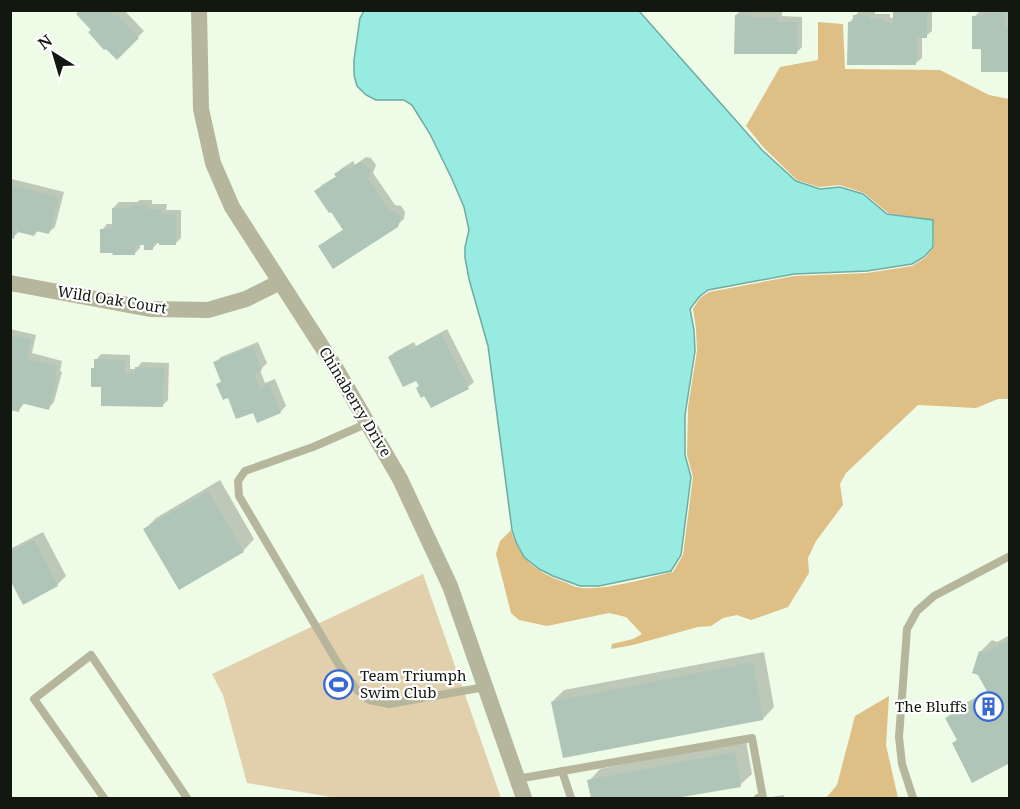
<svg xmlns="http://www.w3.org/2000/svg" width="1020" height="809" font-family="'Noto Serif',serif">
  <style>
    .green { fill: #e2d0ad }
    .forest { fill: #debf86 }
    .water { fill: #97ebe1; stroke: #6faba2; stroke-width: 1.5 }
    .shadow { fill: #0003 }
    .building { fill: #afc5b8 }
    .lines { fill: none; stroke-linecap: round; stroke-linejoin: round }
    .lane { stroke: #b6b69c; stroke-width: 8 }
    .street { stroke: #b6b69c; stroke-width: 16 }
    .labels { text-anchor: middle; stroke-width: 4.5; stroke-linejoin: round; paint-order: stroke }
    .street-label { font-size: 15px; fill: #121710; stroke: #fff }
    .poi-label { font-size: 15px; fill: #121710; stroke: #fff; text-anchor: start }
  </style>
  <rect width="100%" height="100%" fill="#eefbe7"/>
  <path class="green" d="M423,574L501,798H337L247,783L223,695L212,674Z"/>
  <g class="forest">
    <path d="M818,22L843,24L845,69L940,70L989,95L1009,99V399H998L976,408L918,405L846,473L840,484L843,505L816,541L808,558L809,573L788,607L751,620L737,615L723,618L711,626L698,627L633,645L611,649L612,644L633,639L642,634L626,617L609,613L547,626L519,620L511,613L496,554L500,541L511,530C520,560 536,572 564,582C570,584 576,588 582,588C607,590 647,578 673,572L683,555L693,477L687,455L688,407L697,351L696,329L693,309L700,298L709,292L794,276L867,273L912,266L925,258L934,247L933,220L888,213L864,193L840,185L819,187L797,180L764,148L746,126L780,67L818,60Z"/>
    <path d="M889,696L886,745L898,798H826L837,785L855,716Z"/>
  </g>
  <path class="water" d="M635,11H639L762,150L796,181L820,189L840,187L863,194L887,214L933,220V247L924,257L912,264L867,271L794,274L708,290L699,297L690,309L694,330L695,351L685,415V455L691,477L681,555L671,571L599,586H580L553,576L539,569L524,557L516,542L512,530L488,346L469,279L465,258V247L469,230L464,207L452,179L430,134L412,105L404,100H376L366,95L357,86L354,75V60L360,18L364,11Z"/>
  <g class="shadow">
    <path d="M82,10H118L120,12L124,10L144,31L117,58L93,30Z"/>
    <path d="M741,10H754V12H782V16L802,17V47L796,53L736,15Z"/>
    <path d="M860,10H875V14H890V18H894V12L896,10H932V31L926,36H922V58L916,63L849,23Z"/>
    <path d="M1010,10V70L982,47L974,17L980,11Z"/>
    <path d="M366,157L371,158L376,165L373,173L395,205L401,206L405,212L404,219L397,225L320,246L326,241L344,229L316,191L322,185L337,176L336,174L341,169L353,161L355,165Z"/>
    <path d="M12,179L64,192L55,227L49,232L39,230L34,235L20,231L13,237H10V180Z"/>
    <path d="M140,200H152V204H167L166,210H181V238L175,244L161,239L153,248L146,243H140V248L134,254L102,230L107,224H113V208L119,202H137Z"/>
    <path d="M10,329L36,335L32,353L62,361L60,371L62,372L54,402L49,408L25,402L19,410L10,408Z"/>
    <path d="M447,329L474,382L468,387L421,386L417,379L389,357L395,352L414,342L416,346Z"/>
    <path d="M258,342L267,363L260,370L265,383L275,379L286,406L280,412L254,411L229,396L218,385L222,381L215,363L221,357Z"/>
    <path d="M101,354L130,355V369H136L142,362L169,363L168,400L162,406L102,385L93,369L96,366V360Z"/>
    <path d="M220,480L254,539L243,551L145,529L156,518Z"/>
    <path d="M43,532L66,576L57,585L10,577V549Z"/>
    <path d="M1010,635V761L953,743L958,739L947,718L958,707L988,691L980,652L992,640L997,642Z"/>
    <path d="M764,652L774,707L763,719L552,702L564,690Z"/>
    <path d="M746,741L752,774L740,785L668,798H592L589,781L600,769Z"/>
    <path d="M784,795V798H765Z"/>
  </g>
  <g class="building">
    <path d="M81,10H108L114,17L117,14L139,38L117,60L106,49L104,50L88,32L91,30L76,14Z"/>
    <path d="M893,12H927V38H917L916,65H847L848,22H853V15H870V19H885V23H893Z"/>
    <path d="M983,13H1005V28H1010V72H981V49H972V16H983Z"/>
    <path d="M735,15H749V17H777V22H797V54H734Z"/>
    <path d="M359,162L365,164L371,171L368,179L389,211H395L401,218L398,227L333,269L318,246L343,230L331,212L329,213L314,191L336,177L334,174L347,166L349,169Z"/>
    <path d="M10,185L59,198L49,234L36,231L34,236L18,232L19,227L17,226L14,239L10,238Z"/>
    <path d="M133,205H147V209H161V215H176V245H159V243H153V250H144V245H135V255H112L113,253H100V229H112V208H133Z"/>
    <path d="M441,334L469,389L431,408L424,396L421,398L416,388L419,386L416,381L403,387L388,357L408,346L410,350Z"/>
    <path d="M10,335L31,340L27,359L57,366L55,376L57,377L49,410L21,403L19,412L10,410Z"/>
    <path d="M252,347L262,370L254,374L259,388L269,384L281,413L257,423L253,413L236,419L228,398L223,400L216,384L221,382L213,362Z"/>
    <path d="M94,359L125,360V374H135V367L164,368L163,407L101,406V387H91V368H94Z"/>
    <path d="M208,491L244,552L179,590L143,529Z"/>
    <path d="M34,540L58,586L23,605L10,580V552Z"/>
    <path d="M1010,639V763L972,783L952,743L957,740L945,718L989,695L978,675L972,673L979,651L984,653Z"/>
    <path d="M753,662L763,720L563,758L551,702Z"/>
    <path d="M735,752L741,787L676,798H591L587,780Z"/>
  </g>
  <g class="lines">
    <g class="lane">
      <path d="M368,423L313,447L245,471L238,481L239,496L337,662L357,690L369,700L389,704L485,687"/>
      <path d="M562,771L571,798"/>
      <path d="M517,779L752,738L763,798H758"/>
      <path d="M104,798L34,699L91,655L187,798"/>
      <path d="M913,798L902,764L899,737L907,629L917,611L934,596L1010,556"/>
    </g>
    <g class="street">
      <path d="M199,10L201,109L213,163L232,207L335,367L400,479L450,586L524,798"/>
      <path d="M10,283L150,309L208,310L246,299L280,282"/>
    </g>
  </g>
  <defs>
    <symbol id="stadium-ring" viewBox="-11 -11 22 22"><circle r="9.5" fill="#fff" stroke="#3668d7" stroke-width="1.5"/><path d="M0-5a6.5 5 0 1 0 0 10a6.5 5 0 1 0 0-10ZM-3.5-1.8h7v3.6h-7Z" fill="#3668d7"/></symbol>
    <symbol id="building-ring" viewBox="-11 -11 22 22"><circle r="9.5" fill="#fff" stroke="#3668d7" stroke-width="1.5"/><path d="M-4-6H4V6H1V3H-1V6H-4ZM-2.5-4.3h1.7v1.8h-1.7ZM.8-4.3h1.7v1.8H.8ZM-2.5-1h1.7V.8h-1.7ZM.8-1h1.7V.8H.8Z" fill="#3668d7"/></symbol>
  </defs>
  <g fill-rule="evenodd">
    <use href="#stadium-ring" x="322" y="668" width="33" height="33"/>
    <use href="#building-ring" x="972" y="690" width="33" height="33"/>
  </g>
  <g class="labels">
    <g class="street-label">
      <text transform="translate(112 300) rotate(9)" y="5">Wild Oak Court</text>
      <text transform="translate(355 402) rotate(59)" y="5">Chinaberry Drive</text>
    </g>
    <g class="poi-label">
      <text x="360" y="681">Team Triumph<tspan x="360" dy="17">Swim Club</tspan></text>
      <text x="967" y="712" text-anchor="end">The Bluffs</text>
    </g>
  </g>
  <rect width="1020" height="809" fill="none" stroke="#121710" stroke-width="24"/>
  <g transform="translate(54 54) rotate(323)" stroke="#ffffff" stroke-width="4.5" paint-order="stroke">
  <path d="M0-4.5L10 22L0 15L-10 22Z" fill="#121710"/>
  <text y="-9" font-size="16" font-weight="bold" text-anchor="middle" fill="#121710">N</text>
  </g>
</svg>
